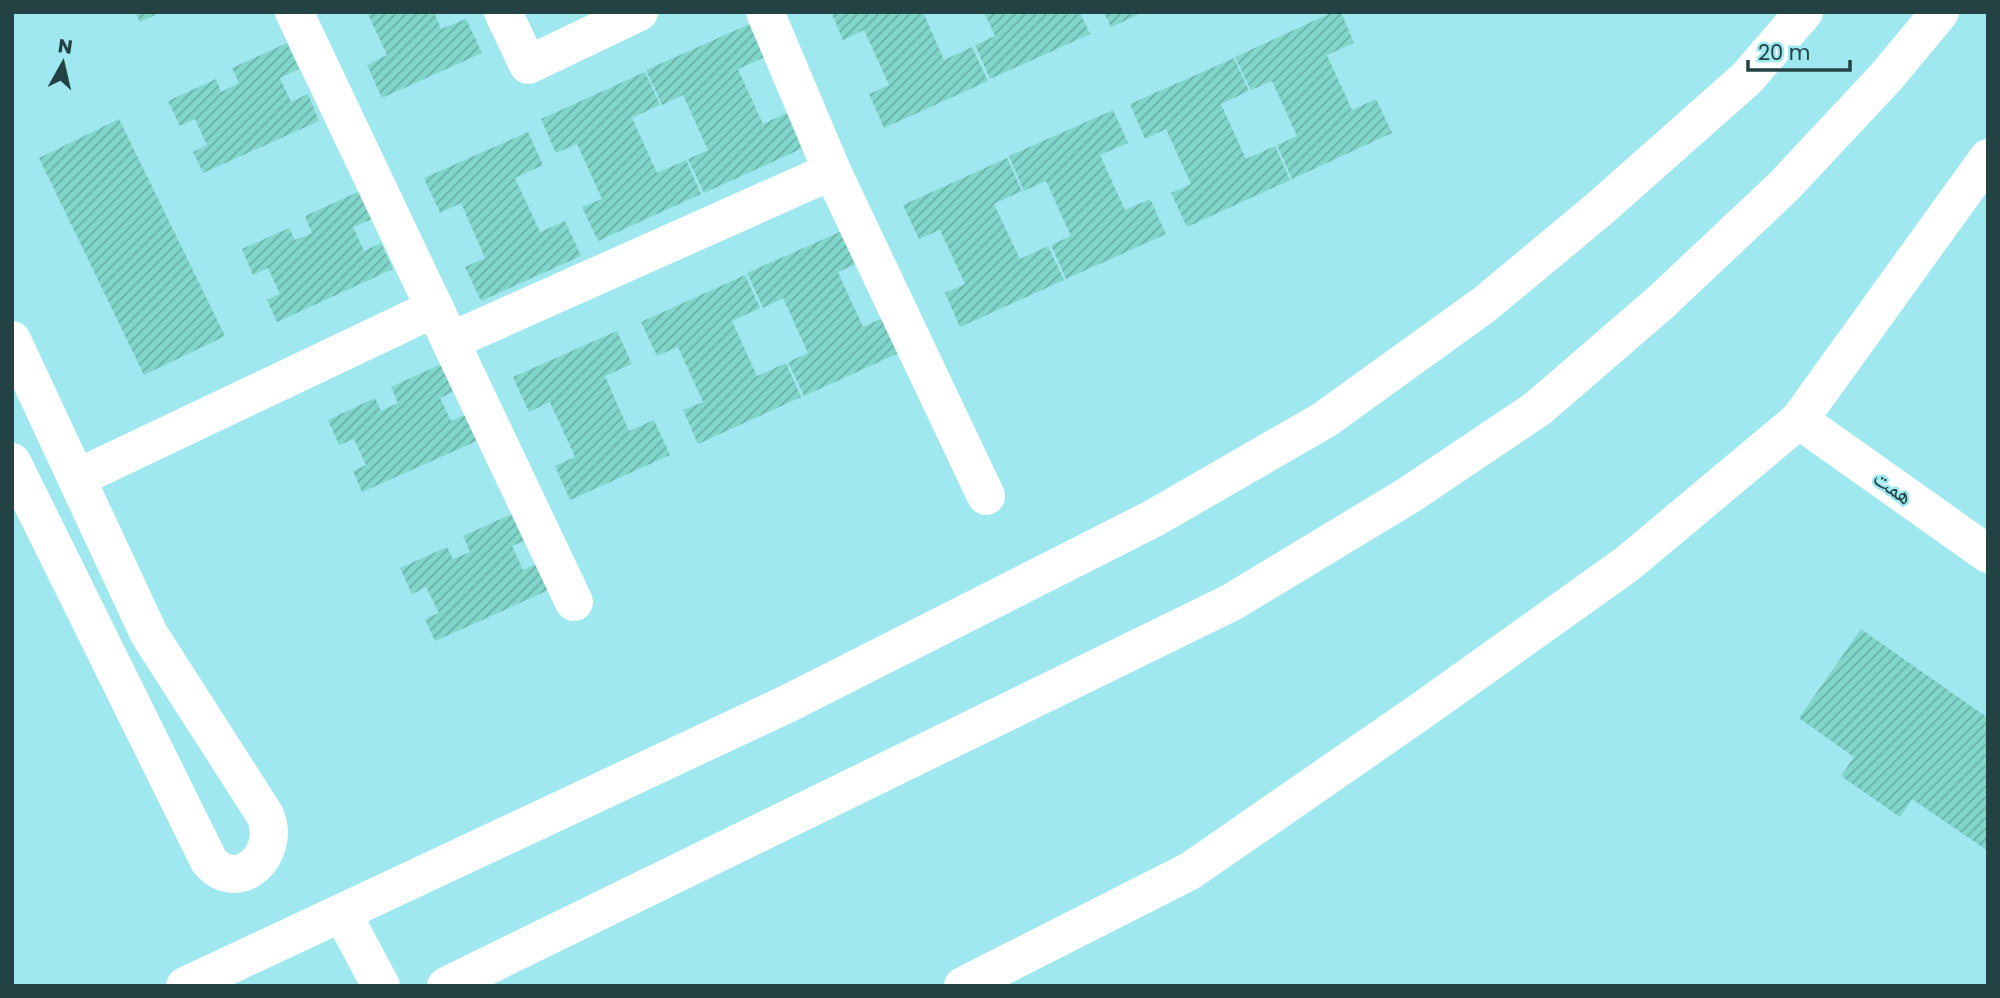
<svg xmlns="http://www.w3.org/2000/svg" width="2000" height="998" font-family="Poppins,'Noto Naskh Arabic',sans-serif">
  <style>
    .building { fill: url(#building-hatch) }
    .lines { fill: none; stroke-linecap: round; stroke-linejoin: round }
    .minor { stroke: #fff; stroke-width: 38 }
    .labels { text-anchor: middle; stroke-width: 5; stroke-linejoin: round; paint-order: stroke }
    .street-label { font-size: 24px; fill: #234244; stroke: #9fe8ef }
  </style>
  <defs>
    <pattern id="building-hatch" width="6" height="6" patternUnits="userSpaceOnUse" patternTransform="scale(1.75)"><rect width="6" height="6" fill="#81d6ca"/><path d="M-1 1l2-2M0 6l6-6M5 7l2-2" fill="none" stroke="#69afa6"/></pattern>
  </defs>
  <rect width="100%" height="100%" fill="#9fe8ef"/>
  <g class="building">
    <path d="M135,12H161L140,22Z"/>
    <path d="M367,12H434L441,29L466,19L482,53L382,98L367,65L387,55Z"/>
    <path d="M831,12H923L944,60L972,47L988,81L884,128L869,94L889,85L864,30L843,40Z"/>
    <path d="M984,12H1080L1090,34L990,79L975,45L995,36Z"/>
    <path d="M1104,12H1144L1111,27Z"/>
    <path d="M1333,12H1341L1354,43L1327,55L1352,110L1376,99L1392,133L1292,179L1277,145L1297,136L1272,81L1251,90L1235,57Z"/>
    <path d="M750,24L765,57L738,69L763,124L787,113L803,148L704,193L688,159L708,150L683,95L662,105L646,70Z"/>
    <path d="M287,43L299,69L280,78L291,102L308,94L319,121L203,173L193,152L207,145L195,119L180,126L168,101L216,79L221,92L239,83L232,68Z"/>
    <path d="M1234,58L1249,91L1221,104L1246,159L1275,146L1290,180L1187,227L1171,193L1191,184L1166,129L1145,139L1130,104Z"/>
    <path d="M645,72L660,105L632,118L657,173L686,160L701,194L598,241L582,207L602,199L577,144L556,153L541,119Z"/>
    <path d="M1113,110L1128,143L1100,155L1125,210L1150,199L1166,234L1066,279L1051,245L1071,236L1046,181L1024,191L1009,156Z"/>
    <path d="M119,119L225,336L144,375L39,158Z"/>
    <path d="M528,132L543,165L515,178L540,232L565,221L581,256L481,301L465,267L485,258L461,203L440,213L424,178Z"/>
    <path d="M1007,158L1022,191L994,204L1020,259L1048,246L1064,280L960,327L945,293L965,284L940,230L919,239L903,205Z"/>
    <path d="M360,191L372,219L353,227L364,251L381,243L393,269L277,322L267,300L280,294L268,268L253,275L242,249L289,228L295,240L312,233L305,216Z"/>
    <path d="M851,227L865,260L838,272L863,327L888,316L903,351L804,396L788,362L808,353L783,298L763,308L747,273Z"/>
    <path d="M745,275L760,308L732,321L757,376L786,363L801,397L698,444L683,410L703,402L678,347L657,356L641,322Z"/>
    <path d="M617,331L632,364L605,376L629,431L654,420L670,455L570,500L555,466L575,457L550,402L529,412L513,377Z"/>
    <path d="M446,362L459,389L440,398L451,421L467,414L479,440L362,492L353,471L366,465L354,439L339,445L328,420L375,398L381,411L398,403L391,387Z"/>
    <path d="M518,511L531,538L512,546L523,570L539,563L551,589L435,641L425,619L439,613L426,587L412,594L400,568L447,547L453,559L470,552L463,536Z"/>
    <path d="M1861,629L1988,718V851L1912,799L1900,817L1841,776L1854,757L1799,718Z"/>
  </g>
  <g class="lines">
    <g class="minor">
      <path d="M294,12L574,602"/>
      <path d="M503,12L528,65L639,12"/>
      <path d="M765,12L832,171L986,496"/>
      <path d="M12,340L149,634L265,815C282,853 239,896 209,861L12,462"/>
      <path d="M451,341L832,171"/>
      <path d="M1799,420L1988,554"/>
      <path d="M77,478L435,308"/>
      <path d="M342,913L381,986"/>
      <path d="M185,986L789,703L1154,518L1324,420L1485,304L1598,210L1747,78L1804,12"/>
      <path d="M446,986L1232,602L1409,495L1537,409L1661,302L1784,186L1886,77L1940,12"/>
      <path d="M963,986L1190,871L1421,711L1627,564L1799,420L1988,158"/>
    </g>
  </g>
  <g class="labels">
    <g class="street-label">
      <text transform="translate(1893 487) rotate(35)" y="8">همت</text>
    </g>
  </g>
  <rect width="2000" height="998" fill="none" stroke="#234244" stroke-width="28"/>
  <g transform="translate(63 63) rotate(8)" stroke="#9fe8ef" stroke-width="5" paint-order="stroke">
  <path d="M0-5L12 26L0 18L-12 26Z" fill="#234244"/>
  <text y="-10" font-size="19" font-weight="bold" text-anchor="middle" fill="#234244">N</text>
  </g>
  <path d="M1748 60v10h102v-10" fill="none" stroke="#234244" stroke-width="3.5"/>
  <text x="1758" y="60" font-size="21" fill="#234244" stroke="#9fe8ef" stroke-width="5" paint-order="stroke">20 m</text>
</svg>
